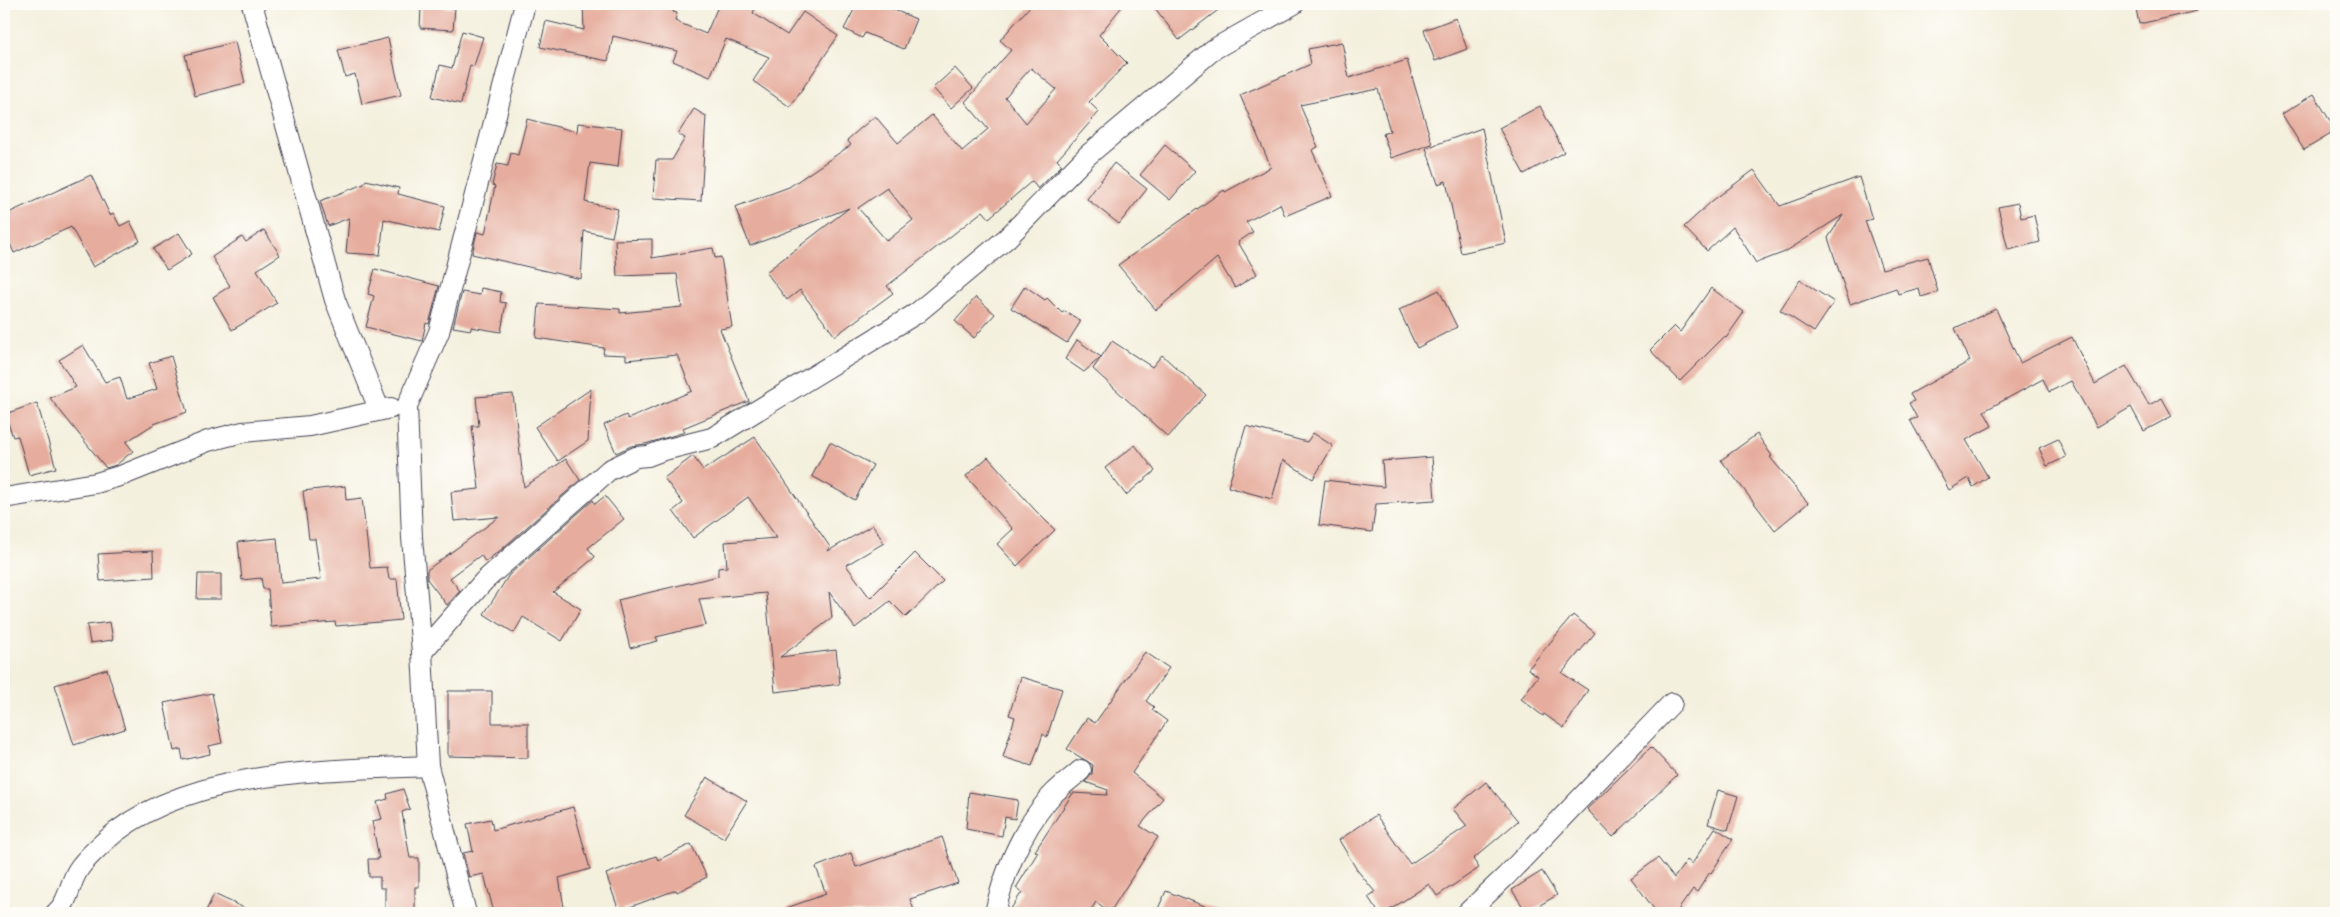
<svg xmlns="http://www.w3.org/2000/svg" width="2340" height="917" font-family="Delius,sans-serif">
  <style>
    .building { fill: #e6ad9e; fill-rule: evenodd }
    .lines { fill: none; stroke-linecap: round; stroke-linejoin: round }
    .minor-casing { stroke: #424153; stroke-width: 22 }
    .minor { stroke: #fff; stroke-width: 20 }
  </style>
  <rect width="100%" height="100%" fill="#fdfcf7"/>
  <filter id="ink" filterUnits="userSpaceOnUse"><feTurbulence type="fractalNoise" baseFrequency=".02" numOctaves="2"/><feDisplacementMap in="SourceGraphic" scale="10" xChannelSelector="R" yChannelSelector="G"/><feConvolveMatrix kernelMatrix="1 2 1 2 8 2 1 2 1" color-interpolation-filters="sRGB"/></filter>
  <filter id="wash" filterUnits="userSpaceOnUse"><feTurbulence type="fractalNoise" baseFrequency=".0096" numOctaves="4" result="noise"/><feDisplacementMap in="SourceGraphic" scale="20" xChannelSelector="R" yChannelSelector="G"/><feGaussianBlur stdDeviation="1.12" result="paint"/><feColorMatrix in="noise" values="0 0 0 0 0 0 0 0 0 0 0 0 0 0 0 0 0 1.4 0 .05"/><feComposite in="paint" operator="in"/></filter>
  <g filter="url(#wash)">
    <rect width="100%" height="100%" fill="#f4f0de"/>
    <g id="blocks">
      <g class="building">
        <path d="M583,4H675L673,12L677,13L675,21L706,34L719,4H744L755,9L753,13L787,35L803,12L838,36L790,107L753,81L769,57L726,39L710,77L673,61L677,51L613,36L608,61L540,47L546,21L584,30Z"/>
        <path d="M857,4H880L916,19L904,49L865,33L862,38L844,29Z"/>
        <path d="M1032,4H1124L1099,35L1127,63L1089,102L1099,112L1057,160L1062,165L1038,189L1032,181L989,218L983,211L887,286L893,293L835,336L800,290L787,300L766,272L849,208L750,246L735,207L789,187L851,145L847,140L875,116L898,143L932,115L962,151L988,129L965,102L1011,50L1000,40ZM1031,68L1056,89L1026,123L1005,97ZM887,188L913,220L887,241L858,208Z"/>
        <path d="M1152,4H1226L1179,40Z"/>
        <path d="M2135,4H2196L2197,11L2139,24Z"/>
        <path d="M421,6L455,8L453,30L420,28Z"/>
        <path d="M1456,18L1467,49L1435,61L1424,30Z"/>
        <path d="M462,31L483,37L474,66L470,65L461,104L432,97L440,65L452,68Z"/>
        <path d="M388,38L401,95L362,104L355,74L345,77L338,50Z"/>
        <path d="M235,42L245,83L195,96L185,55Z"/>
        <path d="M1342,42L1349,78L1407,60L1432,144L1391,158L1383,134L1390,131L1378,89L1300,105L1318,147L1312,150L1332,196L1285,216L1280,204L1246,222L1253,232L1238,242L1257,274L1235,288L1217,258L1156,310L1118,265L1224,190L1225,192L1271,167L1240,95L1311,64L1308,49Z"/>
        <path d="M955,68L973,88L951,108L933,88Z"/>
        <path d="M2314,94L2336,131L2304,150L2282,114Z"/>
        <path d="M1540,106L1564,152L1524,174L1499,128Z"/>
        <path d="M694,109L706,116L701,201L653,198L656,160H672L685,138L678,134Z"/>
        <path d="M527,119L577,132L578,123L622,128L618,167L590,163L585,202L618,209L612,237L584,231L581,279L472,254L477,232L485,234L495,186L492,185L497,164L508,166L511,153L518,155Z"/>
        <path d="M1482,128L1506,243L1461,253L1446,181L1438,184L1426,148Z"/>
        <path d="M1165,145L1195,171L1170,200L1140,175Z"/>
        <path d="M1114,163L1147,189L1119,224L1087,199Z"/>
        <path d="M1754,170L1780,206L1859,177L1872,219L1865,221L1882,269L1928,257L1938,292L1921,297L1919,288L1898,294L1896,288L1850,304L1828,238L1843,215L1785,252L1756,263L1733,227L1707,251L1684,227L1712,201Z"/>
        <path d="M91,175L110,215L113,213L120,226L130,221L140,241L93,267L71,227L14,253L4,230V215Z"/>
        <path d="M366,180L399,188L398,194L445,206L439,232L384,219L380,255L346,253L349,218L328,226L320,201L364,184Z"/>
        <path d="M2018,203L2021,218L2034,215L2040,242L2008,250L1998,207Z"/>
        <path d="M264,230L280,255L257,270L277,303L232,330L213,297L230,286L212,257L242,237L246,242Z"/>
        <path d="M179,233L192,254L167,270L153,249Z"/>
        <path d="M652,239V258L713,248L715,258L721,257L732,327L720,329L749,401L683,428L685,432L645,444L631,446L616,453L604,425L626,415L628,419L692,391L677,355L626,360V355L603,354L604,348L536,338L539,304L620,309V313L682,307L677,274L617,276L615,240Z"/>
        <path d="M375,269L439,286L429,324L426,323L422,341L366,327L374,296L368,294Z"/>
        <path d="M1800,280L1834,302L1814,332L1780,310Z"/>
        <path d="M1025,286L1045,300L1047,298L1062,313L1065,311L1081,321L1067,343L1011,308Z"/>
        <path d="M481,288L501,292L500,302L506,303L501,332L471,327V330L453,327L462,292L480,295Z"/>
        <path d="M1711,288L1744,312L1726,338L1724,337L1680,381L1650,350L1674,326L1680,332Z"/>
        <path d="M1439,290L1457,327L1417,348L1399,310Z"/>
        <path d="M976,297L995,314L974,338L955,321Z"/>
        <path d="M1996,309L2020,363L2072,337L2095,384L2126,366L2149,405L2162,398L2172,416L2144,431L2131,407L2097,427L2071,381L2049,392L2043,379L1984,411L1992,426L1966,440L1988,477L1973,487L1969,478L1949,490L1910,420L1917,418L1909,403L1914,401L1910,394L1970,361L1955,328Z"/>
        <path d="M1077,340L1101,357L1084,372L1065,359Z"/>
        <path d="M1112,341L1152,367L1162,355L1206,395L1168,437L1093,369Z"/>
        <path d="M83,345L105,382L120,377L127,399L157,389L149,363L171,356L187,412L154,424L126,442L133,451L116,465L106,468L50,398L76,387L59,360Z"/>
        <path d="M591,389L588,441L558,461L535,427Z"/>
        <path d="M513,394L524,487L566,459L580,480L502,549L485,562L481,555L450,578L460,591L447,605L427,579V570L499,517L454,521L451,492L479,489L472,426H479L476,397Z"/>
        <path d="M37,403L56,468L29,475L18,436L13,437L5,414Z"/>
        <path d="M1246,426L1307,442L1313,433L1333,446L1313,479L1283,460L1272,499L1228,487Z"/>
        <path d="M1757,434L1772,456L1770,457L1808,503L1775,530L1721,460Z"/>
        <path d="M755,437L830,547L828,551L873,525L884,543L846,565L870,598L915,553L943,581L906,617L890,601L855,628L829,592L832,618L780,657L836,650L840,684L775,692L766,593L699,599L706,625L656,637L658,641L630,648L618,600L718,576V568L727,567L725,542L777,538L748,497L693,538L673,511L683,503L664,478L693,456L703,470Z"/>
        <path d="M2058,439L2066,457L2047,466L2039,448Z"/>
        <path d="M830,442L873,465L855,500L812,476Z"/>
        <path d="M1135,445L1155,471L1126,495L1105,468Z"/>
        <path d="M988,457L1034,509L1055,530L1017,566L997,544L1013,529L966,476Z"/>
        <path d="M1432,457L1435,500L1376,504L1372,532L1319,525L1325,480L1384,487L1382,461Z"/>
        <path d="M345,486L346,500L362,498L370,568L387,567L389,579H397L401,620L336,626L335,622L271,627L268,589H263L261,578L242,580L238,542L277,538L281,583L321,579L315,539H309L303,491Z"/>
        <path d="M605,496L624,519L588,548L595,557L553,592L581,609L562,641L523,617L514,633L484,614L509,575L593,500L595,504Z"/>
        <path d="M153,551L154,577L100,581L98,554Z"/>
        <path d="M198,574H221V599H197Z"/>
        <path d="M1573,615L1595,633L1562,673L1588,690L1564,728L1544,714L1543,716L1521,699L1538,676L1528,669Z"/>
        <path d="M110,622L113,640L90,643L87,625Z"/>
        <path d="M1145,652L1169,668L1146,701L1154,707L1152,710L1167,721L1132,773L1163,798L1140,826L1158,837L1110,912L1096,902L1089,913H1008L1022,892L1016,888L1038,852L1035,851L1073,793L1107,795L1108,790L1085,782L1092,774L1093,765L1067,749L1087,718L1095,723Z"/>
        <path d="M107,669L125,729L74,745L55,685Z"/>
        <path d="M1021,677L1062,689L1047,737L1043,734L1032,766L1003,757L1015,717L1009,715Z"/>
        <path d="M448,691H492V723H528V758L448,756Z"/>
        <path d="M212,693L222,743L209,746L210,754L183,760L181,749L174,751L164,703Z"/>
        <path d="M1651,747L1677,775L1613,837L1587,809Z"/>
        <path d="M707,777L747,801L724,838L684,815Z"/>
        <path d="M1486,782L1518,821L1473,859L1479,868L1437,896L1429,884L1385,913H1379L1368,897L1375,892L1357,870L1339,840L1376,815L1410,864L1467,826L1453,809Z"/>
        <path d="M403,789L410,809L402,812L410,858H419V887H415V913H385V888H380V877H369L368,859H379L372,821L382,819L377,802L388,799L387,794Z"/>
        <path d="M1718,790L1738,796L1728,830L1708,824Z"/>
        <path d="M969,792L1018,800L1015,819L1005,817L1002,836L966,829Z"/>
        <path d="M573,807L590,869L559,878L565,913H494L484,874L469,877L463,853L473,851L467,824L491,819L493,830Z"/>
        <path d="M1715,828L1733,839L1711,873L1710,872L1697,892L1693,889L1676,913H1657L1631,878L1658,858L1674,878L1687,860L1692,864Z"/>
        <path d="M942,837L958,883L910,899L915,913H778V911L826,894L816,867L851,853L856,867Z"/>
        <path d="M691,844L707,877L677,892L676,890L619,911L606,874L656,856L658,860Z"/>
        <path d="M1542,871L1557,895L1527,913L1512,890Z"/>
        <path d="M1166,891L1220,912V913H1156Z"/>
        <path d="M214,894L255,913H205Z"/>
      </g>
    </g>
  </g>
  <g filter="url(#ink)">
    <use href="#blocks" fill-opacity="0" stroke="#424153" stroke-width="1"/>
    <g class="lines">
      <defs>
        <g id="minor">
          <path d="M252,4L335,300L379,409"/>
          <path d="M4,498L96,483L123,475L208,441L243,432L310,426L391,408"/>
          <path d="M422,652L484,581L609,470L636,457L648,456L664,450L712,438L917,313L1007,238L1088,155L1214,49L1294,4"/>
          <path d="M56,913C69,902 69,884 78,870C84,860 96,850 104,842C183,769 328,770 428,766"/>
          <path d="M466,913L428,766L422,652L412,538L407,406L439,332L525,4"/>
          <path d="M995,913C1003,875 1021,832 1047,801C1056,789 1070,780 1081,770"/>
          <path d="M1467,913L1506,876L1672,703"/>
        </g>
      </defs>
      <use href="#minor" class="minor-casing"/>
      <use href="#minor" class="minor"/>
    </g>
  </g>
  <rect width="2340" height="917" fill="none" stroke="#fdfcf7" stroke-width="20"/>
</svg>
